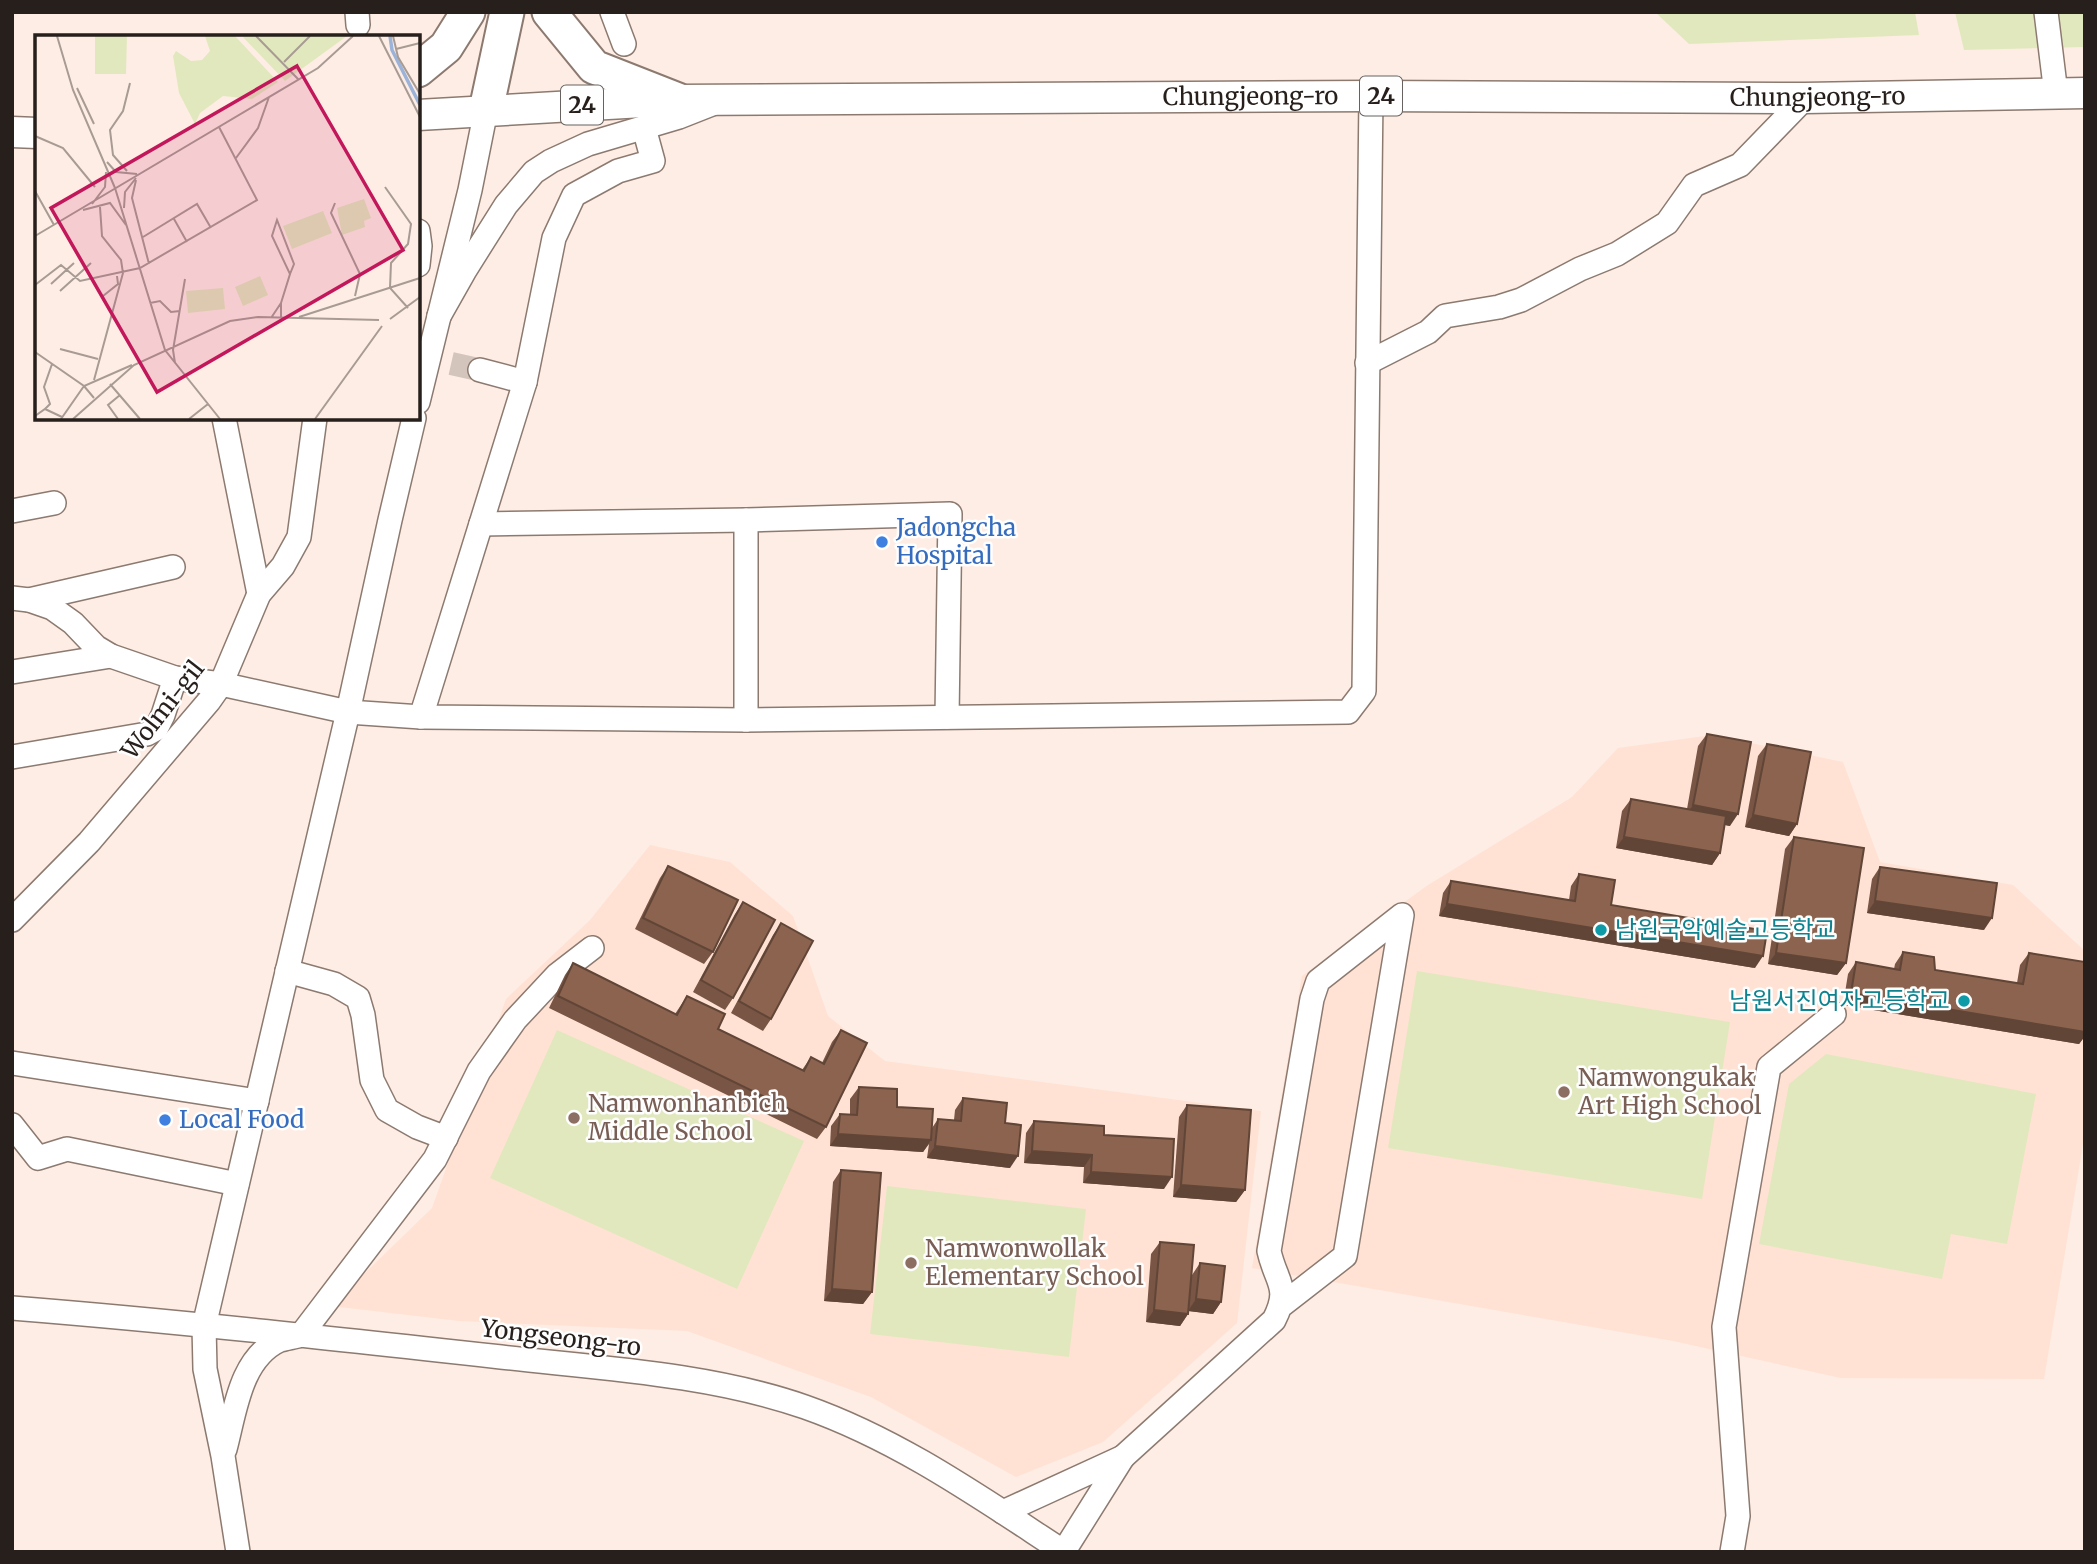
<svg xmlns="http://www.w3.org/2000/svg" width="2097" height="1564" font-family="Merriweather,'Noto Sans KR',serif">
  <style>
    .built { fill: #ffe2d4 }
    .green { fill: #e2e8be }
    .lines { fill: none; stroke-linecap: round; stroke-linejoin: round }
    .minor-tunnel { stroke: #d3c4bc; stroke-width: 23; stroke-dasharray: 23 11; stroke-linecap: butt }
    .minor-casing { stroke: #8c7a70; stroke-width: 26 }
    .major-casing { stroke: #8c7a70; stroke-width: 33 }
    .highway-casing { stroke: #8c7a70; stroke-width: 37 }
    .minor { stroke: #fff; stroke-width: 23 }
    .major { stroke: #fff; stroke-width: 30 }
    .highway { stroke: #fff; stroke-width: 33 }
    .wall { fill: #785544 }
    .shaded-wall { fill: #614537 }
    .building { fill: #8b634f; stroke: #614537; stroke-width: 2 }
    .shop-dot { fill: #3f7fe0; stroke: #fefefe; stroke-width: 2.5 }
    .culture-dot { fill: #0f9aa8; stroke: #fefefe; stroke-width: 2.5 }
    .education-dot { fill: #8d6e63; stroke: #fefefe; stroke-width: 2.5 }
    .labels { text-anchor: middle; stroke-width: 5; stroke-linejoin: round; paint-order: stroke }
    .shield { fill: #fefefe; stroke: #67625f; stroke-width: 2 }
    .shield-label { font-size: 23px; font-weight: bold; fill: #261f1b }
    .street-label { font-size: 24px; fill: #261f1b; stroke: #fefefe }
    .shop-label { font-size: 24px; fill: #366cbe; stroke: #fefefe; text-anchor: start }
    .culture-label { font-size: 24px; fill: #0d838f; stroke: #fefefe; text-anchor: start }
    .education-label { font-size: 24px; fill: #785e54; stroke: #fefefe; text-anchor: start }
    .inset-river { fill: none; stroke: #9cb3d9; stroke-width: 3.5 }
    .inset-road { fill: none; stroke: #a89b94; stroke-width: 2 }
    .view { fill: #c2185b; fill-opacity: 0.15; stroke: #c2185b; stroke-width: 3.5 }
    .inset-edge { fill: none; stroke: #261f1b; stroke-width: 3.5 }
  </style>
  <rect width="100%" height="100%" fill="#feede4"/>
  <g class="built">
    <path d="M1712,735L1843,762L1880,862L2013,885L2085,951V1132L2044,1379L1841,1378L1673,1341L1252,1268L1302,976L1428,885L1572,797L1618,748Z"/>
    <path d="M650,845L730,862L793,916L828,1016L885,1061L1261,1111L1237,1323L1103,1442L1016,1477L871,1397L687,1331L459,1321L331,1306L432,1208L506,999L590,920Z"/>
  </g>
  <g class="green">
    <path d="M1655,12H1915L1919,35L1689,44Z"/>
    <path d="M1955,12H2085V47L1964,50Z"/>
    <path d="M1417,971L1730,1022L1702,1199L1388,1148Z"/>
    <path d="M557,1030L804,1141L737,1289L490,1178Z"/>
    <path d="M1826,1054L2036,1094L2007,1244L1951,1234L1942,1279L1759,1244L1789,1084Z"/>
    <path d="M887,1186L1086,1209L1069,1357L870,1334Z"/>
  </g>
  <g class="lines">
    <path class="minor-tunnel" d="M418,356L480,370"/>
    <defs>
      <g id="minor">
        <path d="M357,12L358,25"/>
        <path d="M612,12L624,44"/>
        <path d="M2046,12L2056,94"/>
        <path d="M418,231L420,246L418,265"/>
        <path d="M439,316L465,270L506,205L534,172L551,161L588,144L679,117L712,104"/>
        <path d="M1367,363L1428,332L1445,316L1499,307L1521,300L1580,269L1617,254L1667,223L1694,185L1740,165L1805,98"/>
        <path d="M480,370L525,382"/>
        <path d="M418,402L470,190L486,110"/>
        <path d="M224,418L259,594"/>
        <path d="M12,511L54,503"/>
        <path d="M481,524L746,520L950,514L947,717"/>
        <path d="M12,598L29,600L52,608L73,623L96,647L111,656L175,678L221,684L348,712L421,717L746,720L1348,712L1364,691L1371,96"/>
        <path d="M29,600L173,567"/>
        <path d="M12,672L111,656"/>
        <path d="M421,717L525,382L554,238L574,195L618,171L653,161L647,139"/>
        <path d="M746,720V520"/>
        <path d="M12,757L147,734L156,729L163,715L175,678"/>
        <path d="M12,920L89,842L209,701L221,684L259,594L283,566L299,537L315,418"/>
        <path d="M287,971L334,984L358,998L363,1015L372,1080L387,1110L417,1127L446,1138"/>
        <path d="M12,1063L257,1101"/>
        <path d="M12,1125L38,1158L67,1149L237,1184"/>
        <path d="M12,1308C175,1321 338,1339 501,1357C599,1368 711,1374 805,1407C899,1440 981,1498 1064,1552"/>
        <path d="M225,1449C235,1412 240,1358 280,1340C287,1338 295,1337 301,1335L435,1159L479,1071L515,1020L557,975L592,948"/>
        <path d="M1123,1457L1274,1320C1291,1287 1276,1283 1269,1251L1312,999L1318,981L1402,915L1345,1256L1282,1305"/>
        <path d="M1003,1512L1123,1457L1064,1551"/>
        <path d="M238,1552L223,1456L205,1369L204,1326L348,712L390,520L414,418"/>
        <path d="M1732,1552L1738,1516L1724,1327L1769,1067L1834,1014"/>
      </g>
      <g id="major">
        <path id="s1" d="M418,115L678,100L1371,96L1805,98L2085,93"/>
        <path d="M12,132L37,133"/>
      </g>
      <g id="highway">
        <path d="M549,12L594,67L678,100"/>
        <path d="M418,70L446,47L468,12"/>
        <path d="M486,110L507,12"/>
      </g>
    </defs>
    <use href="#minor" class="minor-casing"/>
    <use href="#major" class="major-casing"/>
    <use href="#highway" class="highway-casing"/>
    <use href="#minor" class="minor"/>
    <use href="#major" class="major"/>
    <use href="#highway" class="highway"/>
  </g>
  <g class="wall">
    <path d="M1707,734L1730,826L1725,825L1720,853L1712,865L1616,848L1622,811L1631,799L1687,809L1698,746Z"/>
    <path d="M1767,744L1797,824L1789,836L1745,827L1758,756Z"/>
    <path d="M1794,837L1846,963L1837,975L1768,964L1785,849Z"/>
    <path d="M668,866L713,952L704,964L635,929L660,878Z"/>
    <path d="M1880,867L1984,930L1867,913L1872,879Z"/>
    <path d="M1579,874L1611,905L1755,968L1439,916L1443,893L1451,881L1569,900L1571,886Z"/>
    <path d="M743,902L733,998L725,1010L693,992L735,914Z"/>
    <path d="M781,923L771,1019L763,1031L731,1013L773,935Z"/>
    <path d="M1903,952L1935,970L2017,983L2020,965L2029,953L2085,962V1036L2079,1044L1843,1005L1848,974L1856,962L1894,969L1895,964Z"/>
    <path d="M573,963L675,1014L687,996L718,1029L802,1070L811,1057L822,1063L832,1042L841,1030L826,1127L817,1139L549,1008L565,975Z"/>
    <path d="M859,1087L897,1107L932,1128L938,1119L954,1120L955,1110L963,1098L1005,1123L1010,1168L927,1158L929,1144L923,1152L830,1146L831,1126L840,1114L850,1115V1099Z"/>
    <path d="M1187,1105L1245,1190L1236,1202L1173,1197L1179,1117Z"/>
    <path d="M1034,1121L1104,1135L1164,1189L1083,1183L1084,1167L1024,1163L1026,1133Z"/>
    <path d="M841,1170L872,1292L863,1304L824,1301L833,1182Z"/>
    <path d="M1160,1242L1192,1275L1200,1263L1221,1302L1213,1314L1189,1311L1188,1314L1180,1326L1146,1322L1151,1254Z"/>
  </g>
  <g class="shaded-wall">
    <path d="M1693,805L1738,814L1730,826L1685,817Z"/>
    <path d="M1753,815L1797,824L1789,836L1745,827Z"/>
    <path d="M1624,837L1720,853L1712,865L1616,848Z"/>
    <path d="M1875,901L1992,918L1984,930L1867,913Z"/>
    <path d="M1447,904L1763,956L1755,968L1439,916Z"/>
    <path d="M1776,953L1846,963L1837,975L1768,964Z"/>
    <path d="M1851,993L2085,1032V1036L2079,1044L1843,1005Z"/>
    <path d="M838,1134L931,1140L923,1152L830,1146Z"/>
    <path d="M935,1146L1018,1156L1010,1168L927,1158Z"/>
    <path d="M1032,1151L1092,1155L1084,1167L1024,1163Z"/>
    <path d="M1091,1172L1172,1177L1164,1189L1083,1183Z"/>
    <path d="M1181,1185L1245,1190L1236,1202L1173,1197Z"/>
    <path d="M832,1289L872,1292L863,1304L824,1301Z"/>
    <path d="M1196,1299L1221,1302L1213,1314L1188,1311Z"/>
    <path d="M1154,1310L1188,1314L1180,1326L1146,1322Z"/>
  </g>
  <g class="building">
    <path d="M1707,734L1751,742L1738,814L1693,805Z"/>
    <path d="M1767,744L1811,752L1797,824L1753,815Z"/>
    <path d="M1631,799L1726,816L1720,853L1624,837Z"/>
    <path d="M1794,837L1864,848L1846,963L1776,953Z"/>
    <path d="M668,866L738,900L713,952L643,918Z"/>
    <path d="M1880,867L1997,883L1992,918L1875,901Z"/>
    <path d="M1579,874L1615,880L1611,905L1767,931L1763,956L1447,904L1451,881L1575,901Z"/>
    <path d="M743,902L775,920L733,998L701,980Z"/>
    <path d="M781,923L813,941L771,1019L739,1001Z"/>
    <path d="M1903,952L1934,957L1935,970L2023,984L2029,953L2085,962V1032L1851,993L1856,962L1900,970Z"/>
    <path d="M573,963L677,1015L687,996L725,1014L718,1029L804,1071L811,1057L824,1064L841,1030L867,1043L826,1127L558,996Z"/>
    <path d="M859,1087L897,1089V1107L933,1109L931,1140L838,1134L840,1114L857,1115Z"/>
    <path d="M963,1098L1007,1103L1005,1123L1021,1125L1018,1156L935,1146L938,1119L961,1121Z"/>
    <path d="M1187,1105L1251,1110L1245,1190L1181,1185Z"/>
    <path d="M1034,1121L1104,1126V1135L1174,1139L1172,1177L1091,1172L1092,1155L1032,1151Z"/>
    <path d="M841,1170L881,1173L872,1292L832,1289Z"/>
    <path d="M1160,1242L1194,1245L1188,1314L1154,1310Z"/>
    <path d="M1200,1263L1225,1266L1221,1302L1196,1299Z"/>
  </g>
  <g class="shop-dot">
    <circle cx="882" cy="542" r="7"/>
    <circle cx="165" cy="1120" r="7"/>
  </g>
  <g class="culture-dot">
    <circle cx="1601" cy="930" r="7"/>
    <circle cx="1964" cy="1001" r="7"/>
  </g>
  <g class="education-dot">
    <circle cx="1564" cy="1092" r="7"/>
    <circle cx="574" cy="1118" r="7"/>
    <circle cx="911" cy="1263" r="7"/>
  </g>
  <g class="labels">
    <g class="shield">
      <rect x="1360" y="76.5" width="42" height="39" rx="5"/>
      <rect x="561" y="85.5" width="42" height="39" rx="5"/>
    </g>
    <g class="shield-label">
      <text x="1381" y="104">24</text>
      <text x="582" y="113">24</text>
    </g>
    <g class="street-label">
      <text dy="8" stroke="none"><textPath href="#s1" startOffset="1400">Chungjeong-ro</textPath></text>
      <text dy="8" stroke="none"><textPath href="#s1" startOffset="833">Chungjeong-ro</textPath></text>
      <text transform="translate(163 710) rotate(-52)" y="8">Wolmi-gil</text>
      <text transform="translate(561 1338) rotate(7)" y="8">Yongseong-ro</text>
    </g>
    <g class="shop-label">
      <text x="896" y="536">Jadongcha<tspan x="896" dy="28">Hospital</tspan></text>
      <text x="179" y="1128">Local Food</text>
    </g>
    <g class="culture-label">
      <text x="1615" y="938">남원국악예술고등학교</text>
      <text x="1950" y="1009" text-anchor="end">남원서진여자고등학교</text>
    </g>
    <g class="education-label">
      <text x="1578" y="1086">Namwongukak<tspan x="1578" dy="28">Art High School</tspan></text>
      <text x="588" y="1112">Namwonhanbich<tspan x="588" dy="28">Middle School</tspan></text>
      <text x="925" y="1257">Namwonwollak<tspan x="925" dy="28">Elementary School</tspan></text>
    </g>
  </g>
  <g transform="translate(35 35)">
    <rect width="385" height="385" fill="#feede4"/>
    <path d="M60,1H92L91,39H60ZM170,1H200L243,47L217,64L188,61L165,78L160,89L144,58L138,21L141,16L156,26L167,25L175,16ZM207,1H312L250,46ZM329,164L336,183L329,186L330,192L307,200L302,173ZM288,176L297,198L257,214L248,191ZM225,241L233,260L208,271L200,252ZM188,253L190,274L153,278L151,256Z" fill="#e2e8be"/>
    <path class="inset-river" d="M355,1L357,15L385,70"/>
    <path class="inset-road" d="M22,1L38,55L80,153M221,1L264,45M344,1L385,82M358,1L363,22L385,59M361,14L385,8M249,27L275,1M42,53L59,89M0,101L28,113L60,152M201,123L223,93L234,62M72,127L81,137L102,139M92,136L78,120L75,95L88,76L95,48M101,145L97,163L114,229M350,152L376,189L373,209L356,228L355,253L373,273M80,153L130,315L185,384M0,156L19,190M300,168L296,178L325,239L320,261M57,169L70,152L71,137M89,173L90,157L101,143M48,175L75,168L91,190M139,184L152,207M0,201L283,33L318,1M108,202L162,169L176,193M16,249L39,228M0,250L26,230L45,246L105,233L222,165L184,92M25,256L56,228M68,261L83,249L82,241M115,268L125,266L136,277L145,276M246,268L255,239L237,201L242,185L259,229L255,239M264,282L385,243M236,283L246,268V283M355,284L385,262M25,314L63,324M0,317L49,351L59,363M140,328L138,315L150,244M59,345L88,238L86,225L67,201L65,172M75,349L105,384M10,374L15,369L9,352L17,329M0,381L10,374L27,382M26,384L49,351L97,330M38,384L99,330L195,286L223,282L344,285M83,384L73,370L85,360M154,384L173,369M280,384L347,291"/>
    <path class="view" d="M262,31L368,215L122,357L16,173Z"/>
    <rect width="385" height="385" class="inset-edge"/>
  </g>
  <rect width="2097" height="1564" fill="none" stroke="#261f1b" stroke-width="28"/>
</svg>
